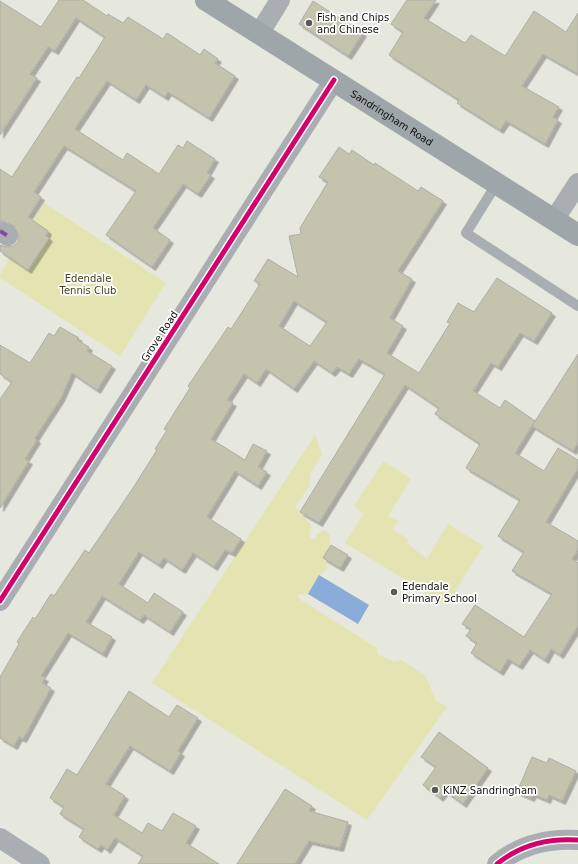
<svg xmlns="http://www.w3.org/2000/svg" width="578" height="864" font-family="'DejaVu Sans',sans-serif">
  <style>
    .green { fill: #e3e4b2 }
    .water { fill: #8aacd8 }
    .building { fill: #c4c4ae; stroke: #adaea6; fill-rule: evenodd; filter: url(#shadow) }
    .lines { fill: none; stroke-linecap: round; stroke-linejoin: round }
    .service { stroke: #a9aeb3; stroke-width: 10 }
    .minor { stroke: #a9aeb3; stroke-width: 20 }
    .primary { stroke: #9fa6aa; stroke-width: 22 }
    .quiet { stroke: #8e44ad; stroke-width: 4; stroke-dasharray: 8 4; stroke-linecap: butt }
    .cycleway-casing { stroke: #fff; stroke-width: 8 }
    .cycleway { stroke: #d6006c; stroke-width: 5 }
    .poi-dot { fill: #5b5b54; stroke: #fff; stroke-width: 1.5 }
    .labels { text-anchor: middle; stroke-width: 3.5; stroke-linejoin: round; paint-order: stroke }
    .poi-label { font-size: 10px; fill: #10100a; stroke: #fff; text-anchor: start }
    .street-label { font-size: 10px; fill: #10100a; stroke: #fff }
    .park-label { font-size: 10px; fill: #44441d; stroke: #fff }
  </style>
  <defs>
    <filter id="shadow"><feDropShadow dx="3.5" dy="3.5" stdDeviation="0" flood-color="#0004"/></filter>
  </defs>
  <rect width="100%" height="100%" fill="#e6e7dd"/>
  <g class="green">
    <path d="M44,203L166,283L120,356L0,278V274Z"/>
    <path d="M315,435L322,454L310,474L309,486L295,507L302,513L312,527L309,530L310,539H315L317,534L324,530L330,535C331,548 325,556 327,569L319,575L308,594L297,595L301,600L377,648V654L394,662L401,660L425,675L436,701L447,707L367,820L152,683Z"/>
    <path d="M384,461L411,479L388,516L398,521L392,529L408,539L407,543L427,559L448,524L483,546L447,605L345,543L363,514L354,506Z"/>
  </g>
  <path class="water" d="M319,575L369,605L358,624L308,594Z"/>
  <g class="building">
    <path d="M59,0H83L107,16L108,14L123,23L128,17L163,39L167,33L200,55L204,49L218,59L215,63L235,76L209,118L168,92L165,97L146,85L136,100L107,81L75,129L123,160L127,153L159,174L178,145L183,148L187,141L215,159L207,173L211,175L198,194L183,184L153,228L170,240L152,267L106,235L136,191L64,146L34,192L41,197L28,217L48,231L46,236L49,238L28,270L0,251V245L7,247L13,246L18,242L19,236L14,226L0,220V169L12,177L77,77L79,78L105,37L76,18L55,51L48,47L30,74L37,78L0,135V1L41,27Z"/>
    <path d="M407,0H436L424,18L465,43L471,35L505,56L534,11L566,32L578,13V74L543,54L522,86L559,107L553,117L558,120L545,144L506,121L500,130L457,103L459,100L389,55L403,32L391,24Z"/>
    <path d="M313,1L363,33L348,56L299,24Z"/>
    <path d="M339,147L349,154L352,150L374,165L375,163L418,191L421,187L443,201L398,271L412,279L390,318L403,326L387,353L419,373L450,323L447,322L458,303L474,312L497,278L552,313L534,341L520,333L498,367L491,363L473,391L500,408L505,400L535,421L515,453L544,471L558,448L578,460V468L546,522L578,541V549L572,559L578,563V626L560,655L551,649L545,660L530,650L519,666L508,659L500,672L471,653L477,643L466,636L471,629L462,624L475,605L524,637L552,594L512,571L524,552L498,536L520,500L466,468L480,444L435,414L439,408L405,385L319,523L300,512L385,374L359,359L349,374L337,367L332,373L314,361L294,389L266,369L257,383L244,374L227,400L233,403L211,439L245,460L253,444L267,451L258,467L267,472L258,486L235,471L207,517L241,539L232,553L225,550L214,567L193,553L182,570L164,558L159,565L139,552L119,584L148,603L154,593L183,612L170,632L144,615L140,620L102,596L86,622L112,637L103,654L68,633L41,676L45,678L42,683L51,688L23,739L19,737L14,746L0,738V677L19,644L17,642L33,617L35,619L51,594L54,596L85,550L89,553L133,488L157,450L155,449L167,430L164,429L190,388L188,386L228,327L231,329L260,284L254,281L268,259L298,277L289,236L301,234L300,228L328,182L319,177ZM294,301L327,322L310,346L279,326Z"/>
    <path d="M60,327L79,338L77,340L89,347L87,351L112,366L97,390L72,373L61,398L35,438L37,440L25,459L29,461L0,508V399L12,382L0,374V345L30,363L49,333L54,336Z"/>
    <path d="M578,354V442L573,451L532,426Z"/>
    <path d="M331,545L348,555L340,568L323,558Z"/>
    <path d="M129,691L169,717L177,705L198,718L178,751L181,753L170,771L130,746L106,784L125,796L114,815L142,833L148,823L162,831L173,813L196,826L186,843L219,864H138L143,856L115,838L107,850L101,845L98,849L79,837L84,829L60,814L64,807L50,798L67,769L77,775Z"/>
    <path d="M439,732L488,768L463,804L445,791L440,798L423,785L436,767L421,757Z"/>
    <path d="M532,757L547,763L549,758L576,771L562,801L549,795L547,800L533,794L531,798L517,792Z"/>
    <path d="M285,789L312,806L309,811L348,822L340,848L309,841L295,864H237Z"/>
  </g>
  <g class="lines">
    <path class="service" d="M497,183L466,233L578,306"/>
    <g class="minor">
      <path d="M259,34L280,0"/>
      <path d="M554,220L578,183"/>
      <path d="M0,231L8,236"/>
      <path d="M0,601L334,80"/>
      <path d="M0,838L40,864"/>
      <path d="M497,864C520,845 549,838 578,840"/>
    </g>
    <path class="primary" id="s1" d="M206,0L578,235"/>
    <path class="quiet" d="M0,231L8,236"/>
    <defs>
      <g id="cycleway">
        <path d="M0,601L334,80"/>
        <path d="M497,864C520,845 549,838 578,840"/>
      </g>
    </defs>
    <use href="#cycleway" class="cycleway-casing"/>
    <use href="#cycleway" class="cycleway"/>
  </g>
  <g class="poi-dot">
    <circle cx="309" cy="23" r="4"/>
    <circle cx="394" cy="592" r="4"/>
    <circle cx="435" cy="790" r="4"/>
  </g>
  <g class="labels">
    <g class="poi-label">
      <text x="317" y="21">Fish and Chips<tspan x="317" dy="12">and Chinese</tspan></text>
      <text x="402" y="590">Edendale<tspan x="402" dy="12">Primary School</tspan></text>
      <text x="443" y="794">KiNZ Sandringham</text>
    </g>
    <g class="street-label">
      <text dy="4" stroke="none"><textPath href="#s1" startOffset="220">Sandringham Road</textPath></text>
      <text transform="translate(159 336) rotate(-57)" y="4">Grove Road</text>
    </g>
    <g class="park-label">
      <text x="88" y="282">Edendale<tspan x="88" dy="12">Tennis Club</tspan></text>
    </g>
  </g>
</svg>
